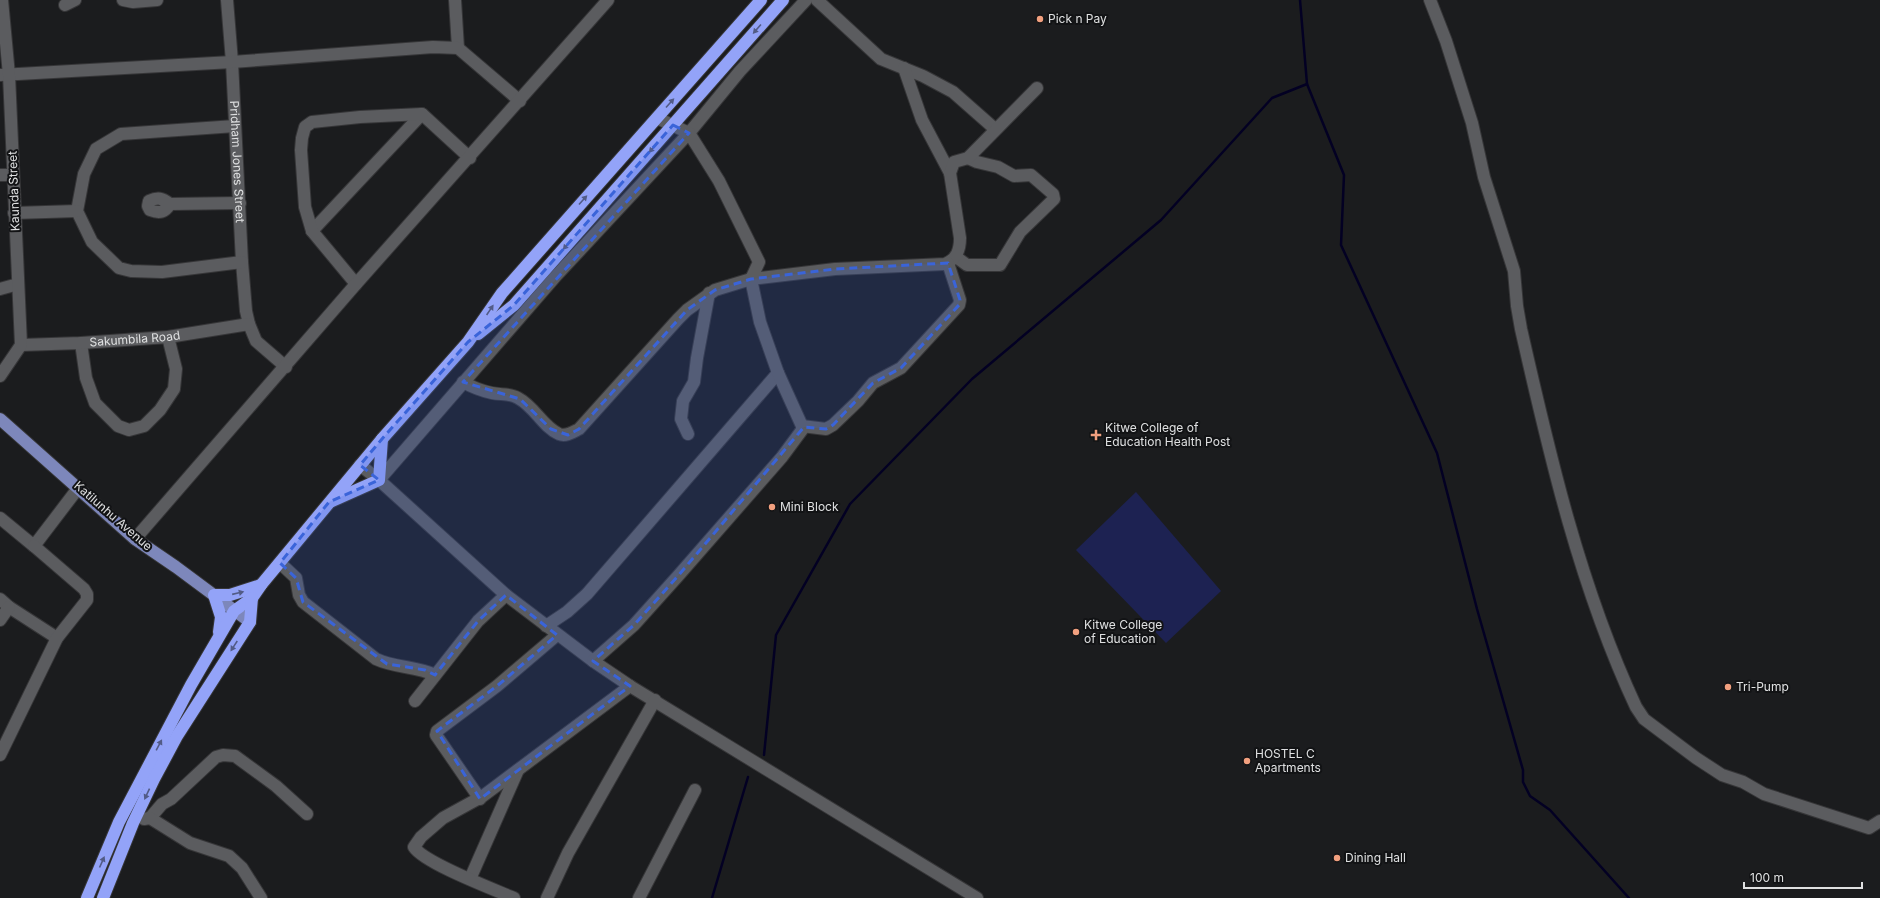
<svg xmlns="http://www.w3.org/2000/svg" width="1880" height="898" font-family="Inter,sans-serif">
  <style>
    .green { fill: #1d2252 }
    .lines { fill: none; stroke-linecap: round; stroke-linejoin: round }
    .stream { stroke: #030023; stroke-width: 2.5 }
    .minor-casing { stroke: #363638; stroke-width: 14 }
    .major-casing { stroke: #363638; stroke-width: 14 }
    .highway-casing { stroke: #363638; stroke-width: 14 }
    .minor { stroke: #5b5c5f; stroke-width: 12 }
    .major { stroke: #7d87bb; stroke-width: 12 }
    .highway { stroke: #93a3f8; stroke-width: 12 }
    .oneway { fill: #525b86 }
    .marked { fill: #3a64d9; fill-opacity: 0.2; stroke: #3a64d9; stroke-width: 3; stroke-dasharray: 8 5; stroke-linejoin: round }
    .poi-dot { fill: #f2a07f; stroke: #121315; stroke-width: 1.5 }
    .labels { text-anchor: middle; stroke-width: 4; stroke-linejoin: round; paint-order: stroke }
    .poi-label { font-size: 12px; fill: #dfe0e1; stroke: #121315; text-anchor: start }
    .street-label { font-size: 12px; fill: #dfe0e1; stroke: #121315 }
  </style>
  <rect width="100%" height="100%" fill="#1b1c1e"/>
  <path class="green" d="M1136,492L1221,591L1166,643L1076,550Z"/>
  <g class="lines">
    <g class="stream">
      <path d="M1300,0L1307,84L1344,175L1341,245L1437,453L1477,609L1523,770V782L1530,796L1550,810L1629,898"/>
      <path d="M764,755L776,635L850,504L972,379L1161,220L1272,98L1307,84"/>
      <path d="M712,898L748,777"/>
    </g>
    <defs>
      <g id="minor">
        <path d="M123,0L133,2L157,0"/>
        <path id="s1" d="M227,0L232,62L242,262L246,311L249,324L256,341L286,367"/>
        <path d="M455,0L458,48"/>
        <path d="M817,0L881,59L923,76L953,92L995,129"/>
        <path d="M1430,0L1446,41L1472,123L1484,177L1514,271L1517,306L1521,329C1550,457 1580,587 1636,707L1644,719L1696,758L1722,775L1743,782L1764,794L1869,828L1880,821"/>
        <path d="M65,5L75,0"/>
        <path d="M904,68L922,120L950,173"/>
        <path d="M0,75L232,62L433,47L458,48L520,101"/>
        <path d="M235,126L121,134L96,149L84,174L77,211L92,242L119,268L131,271L162,272L242,262"/>
        <path d="M0,175H13"/>
        <path d="M170,204C165,212 160,214 150,210L148,206L149,201C158,197 162,198 170,204L240,203"/>
        <path d="M14,213L77,211"/>
        <path d="M312,231L422,114"/>
        <path d="M956,257L967,265H1000L1020,232L1054,199L1053,194L1031,175L1014,176L998,167L977,162L968,158"/>
        <path d="M356,284L312,231L305,207L301,150L302,138L305,127L312,122L360,117L422,114L470,158"/>
        <path d="M0,289L18,284"/>
        <path d="M81,343L86,378L95,403L118,426L129,430L144,426L160,410L174,389L176,369L168,337"/>
        <path id="s2" d="M21,345L81,343L168,337L249,324"/>
        <path d="M0,376L21,345L9,75L2,0"/>
        <path d="M463,382C472,387 482,391 492,393C501,395 510,393 518,398C535,407 542,426 559,434C566,437 573,432 579,429L678,319L687,310L715,290L751,279L835,269L945,264C957,259 960,250 960,238L950,173L954,162L968,158L1037,88"/>
        <path d="M802,426L826,429L833,425L858,401L873,383L901,368L959,305L960,300L948,263"/>
        <path d="M688,434L681,419L683,401L694,382L697,358L709,293"/>
        <path d="M360,465L379,480L506,595L593,661L630,686L977,898"/>
        <path d="M379,480L555,277L689,133L740,71L806,0"/>
        <path d="M0,518L34,546L79,487"/>
        <path d="M135,539L356,284L608,0"/>
        <path d="M280,563L296,578L299,595L303,602L376,659C395,668 416,666 435,675"/>
        <path d="M0,599L9,607L57,638"/>
        <path d="M0,620L9,607"/>
        <path d="M546,626L567,612L587,594L778,373"/>
        <path d="M593,661L634,625L678,576L782,457L802,430V426L778,373L760,322L751,279L759,262L719,181L689,133L657,118"/>
        <path d="M415,701L478,621L506,595"/>
        <path d="M0,755L57,638L87,600V594L84,589L34,546"/>
        <path d="M480,799L436,735L437,731L497,686L557,635"/>
        <path d="M150,818L162,804L171,799L216,757L223,755L235,756L276,786L307,814"/>
        <path d="M144,819L150,818L190,843L229,856L242,868L261,898"/>
        <path d="M470,879L518,770"/>
        <path d="M514,898C493,889 424,863 414,847L421,837L443,818L483,796L630,686"/>
        <path d="M547,898L568,853L655,700"/>
        <path d="M639,898L695,790"/>
      </g>
      <path id="major" d="M0,419L135,539L176,567L250,622"/>
      <g id="highway">
        <path d="M478,334L514,305L783,0"/>
        <path d="M332,501L379,480L382,439"/>
        <path d="M219,632L221,617L214,595H230L261,585"/>
        <path d="M87,898L119,822L191,685L234,611L252,598L261,585L382,439L468,342L502,293L761,0"/>
        <path d="M103,898L133,823L154,779L177,736L250,622L252,598"/>
      </g>
    </defs>
    <use href="#minor" class="minor-casing"/>
    <use href="#major" class="major-casing"/>
    <use href="#highway" class="highway-casing"/>
    <use href="#minor" class="minor"/>
    <use href="#major" class="major"/>
    <use href="#highway" class="highway"/>
  </g>
  <defs><path id="oneway-solid" d="M-6-.8H1V-3.2L6.5 0L1 3.2V.8H-6Z"/></defs>
  <g class="oneway">
    <use href="#oneway-solid" transform="translate(757 29) rotate(131)"/>
    <use href="#oneway-solid" transform="translate(670 103) rotate(-48)"/>
    <use href="#oneway-solid" transform="translate(653 148) rotate(131)"/>
    <use href="#oneway-solid" transform="translate(583 200) rotate(-48)"/>
    <use href="#oneway-solid" transform="translate(567 245) rotate(131)"/>
    <use href="#oneway-solid" transform="translate(490 310) rotate(-56)"/>
    <use href="#oneway-solid" transform="translate(238 593) rotate(-13)"/>
    <use href="#oneway-solid" transform="translate(234 646) rotate(123)"/>
    <use href="#oneway-solid" transform="translate(159 745) rotate(-62)"/>
    <use href="#oneway-solid" transform="translate(147 794) rotate(115)"/>
    <use href="#oneway-solid" transform="translate(102 862) rotate(-66)"/>
  </g>
  <path class="marked" d="M673,125L689,133L463,382L520,399L551,429L568,435L579,429L687,310L715,290L751,279L835,269L948,263L960,300L959,305L901,368L873,383L833,425L826,429L804,427L678,576L634,625L593,661L630,686L480,799L437,731L497,686L557,635L506,595L478,621L435,675L425,670L387,664L303,602L296,578L280,563L329,502L379,480L360,465L382,439L468,342L514,305Z"/>
  <g class="poi-dot">
    <circle cx="1040" cy="19" r="4"/>
    <path d="M1094 429h4v4h4v4h-4v4h-4v-4h-4v-4h4z"/>
    <circle cx="772" cy="507" r="4"/>
    <circle cx="1076" cy="632" r="4"/>
    <circle cx="1728" cy="687" r="4"/>
    <circle cx="1247" cy="761" r="4"/>
    <circle cx="1337" cy="858" r="4"/>
  </g>
  <g class="labels">
    <g class="poi-label">
      <text x="1048" y="23">Pick n Pay</text>
      <text x="1105" y="432">Kitwe College of<tspan x="1105" dy="14">Education Health Post</tspan></text>
      <text x="780" y="511">Mini Block</text>
      <text x="1084" y="629">Kitwe College<tspan x="1084" dy="14">of Education</tspan></text>
      <text x="1736" y="691">Tri-Pump</text>
      <text x="1255" y="758">HOSTEL C<tspan x="1255" dy="14">Apartments</tspan></text>
      <text x="1345" y="862">Dining Hall</text>
    </g>
    <g class="street-label">
      <text dy="4" stroke="none"><textPath href="#s1" startOffset="162">Pridham Jones Street</textPath></text>
      <text transform="translate(14 191) rotate(-92)" y="4">Kaunda Street</text>
      <text dy="4" stroke="none"><textPath href="#s2" startOffset="114">Sakumbila Road</textPath></text>
      <text transform="translate(113 516) rotate(41)" y="4">Katilunhu Avenue</text>
    </g>
  </g>
  <path d="M1744 882v6h118v-6" fill="none" stroke="#dfe0e1" stroke-width="2"/>
  <text x="1750" y="882" font-size="12" fill="#dfe0e1" stroke="#121315" stroke-width="3" paint-order="stroke">100 m</text>
</svg>
